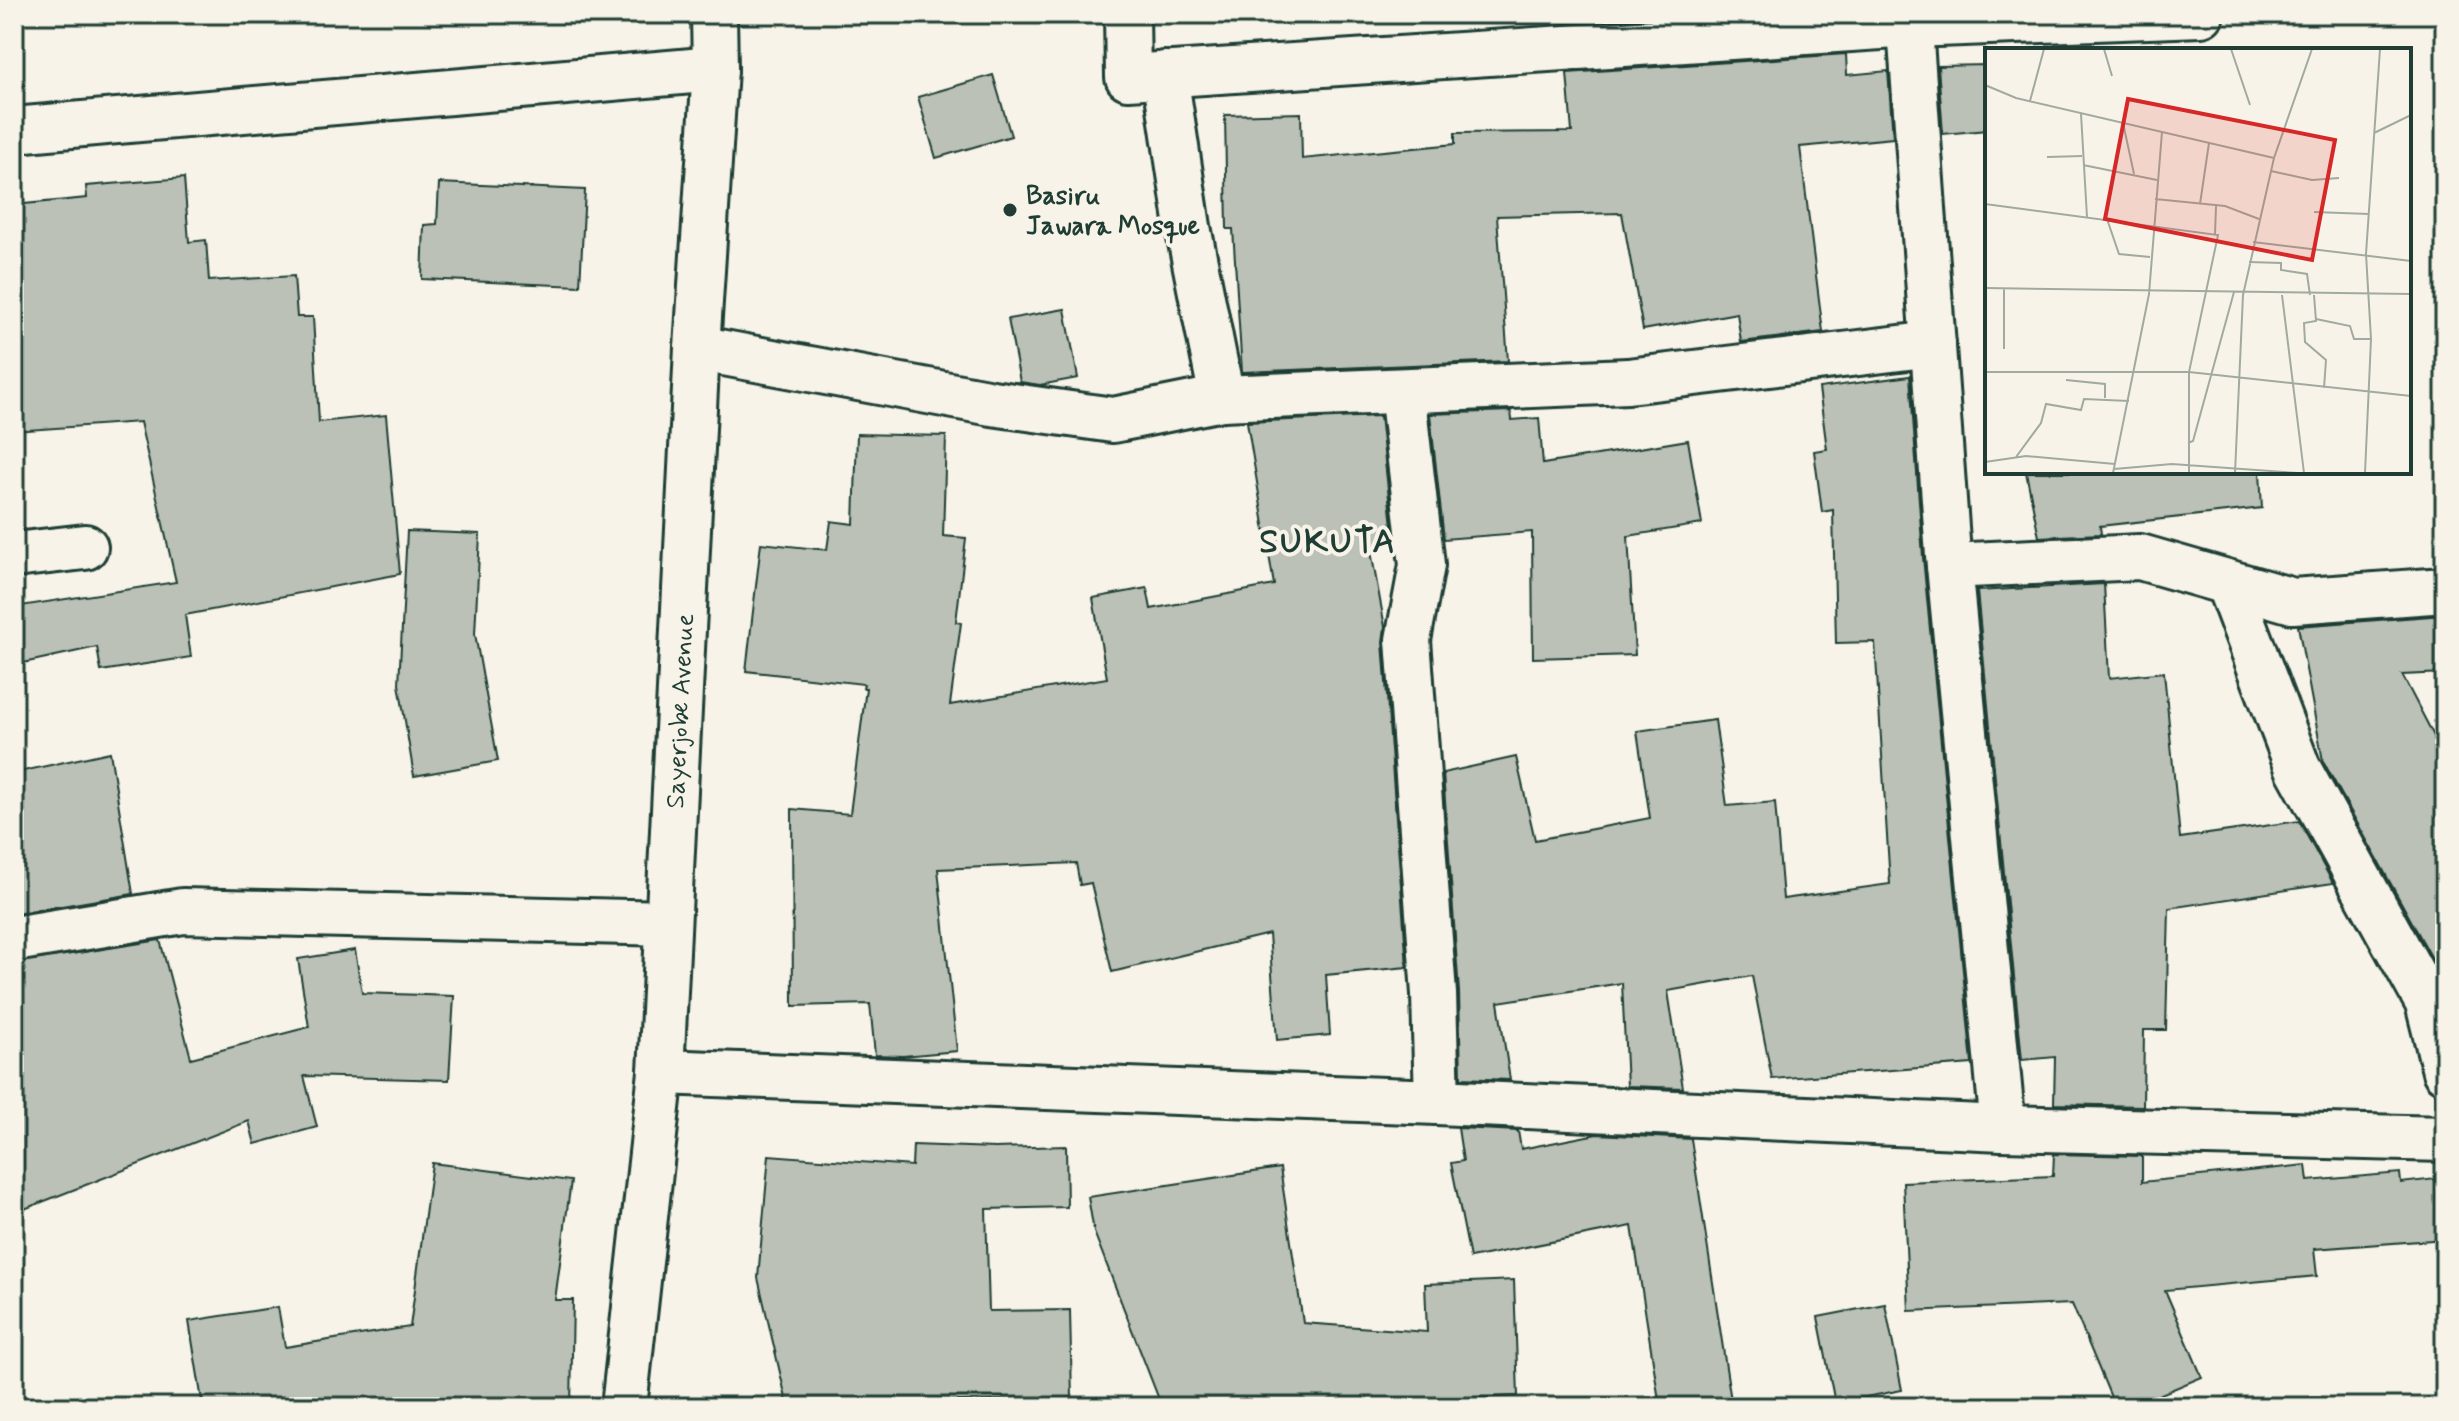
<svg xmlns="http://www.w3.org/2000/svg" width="2459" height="1421" font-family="Mynerve,sans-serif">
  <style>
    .building { fill: #bbc1b6; stroke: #1f3d34; stroke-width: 2 }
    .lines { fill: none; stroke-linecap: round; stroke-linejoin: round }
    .street-casing { stroke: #1f3d34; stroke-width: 50 }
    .secondary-casing { stroke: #1f3d34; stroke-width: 50 }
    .street { stroke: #f7f3e8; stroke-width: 44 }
    .secondary { stroke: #f7f3e8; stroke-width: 44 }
    .poi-dot { fill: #1f3d34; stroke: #f7f3e8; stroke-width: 3 }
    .labels { text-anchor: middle; stroke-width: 8; stroke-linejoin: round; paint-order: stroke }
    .poi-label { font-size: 26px; font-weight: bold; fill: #1f3d34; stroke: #f7f3e8; text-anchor: start }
    .street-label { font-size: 26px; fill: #1f3d34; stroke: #f7f3e8 }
    .district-label { font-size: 34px; font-weight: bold; letter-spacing: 2px; fill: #1f3d34; stroke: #f7f3e8 }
    .inset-road { fill: none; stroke: #a1aaa0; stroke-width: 2 }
    .view { fill: #d62828; fill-opacity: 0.15; stroke: #d62828; stroke-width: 4 }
    .inset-edge { fill: none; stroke: #1f3d34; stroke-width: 4 }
  </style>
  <rect width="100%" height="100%" fill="#f7f3e8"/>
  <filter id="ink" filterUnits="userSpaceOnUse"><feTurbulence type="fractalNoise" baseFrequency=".0125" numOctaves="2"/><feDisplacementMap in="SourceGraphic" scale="16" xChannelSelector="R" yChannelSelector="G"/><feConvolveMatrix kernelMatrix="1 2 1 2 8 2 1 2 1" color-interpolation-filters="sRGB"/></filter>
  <g filter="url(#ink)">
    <g class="building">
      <path d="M1562,14H1699L1563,23Z"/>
      <path d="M1846,54L1847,75L1888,71L1893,138L1800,147L1823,332L1741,342L1737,313L1643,330L1622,213L1497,216L1508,361L1242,372L1233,229H1227L1225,115L1301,113L1302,159L1455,144V133L1572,132L1567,73Z"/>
      <path d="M1987,65V130L1943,134L1938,66Z"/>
      <path d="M993,75L1011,136L936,158L918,97Z"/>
      <path d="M184,178L189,242L206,240L209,281L294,276L297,317H313L319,422L386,415L400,574L185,615L191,657L101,671L97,647L14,665V607L176,582L140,422L14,431V205L87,198L86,186Z"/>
      <path d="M439,183L585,190L580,286L422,279L424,225L437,224Z"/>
      <path d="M1065,309L1078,378L1040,385L1020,382L1008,319Z"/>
      <path d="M1910,376L1923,557L1972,1064L1772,1079L1752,976L1668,991L1683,1088L1627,1086L1622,983L1498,1002L1510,1080L1461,1078L1459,992L1443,773L1516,757L1535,840L1650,818L1637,731L1715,720L1727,806L1775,802L1783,899L1890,884L1875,642L1836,643L1833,510L1822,512L1814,451L1827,449L1819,388Z"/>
      <path d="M1511,411L1512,420L1539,418L1543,464L1688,440L1702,524L1628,536L1635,655L1533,658L1532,532L1444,539L1430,414Z"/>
      <path d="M1380,416L1394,544L1370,546L1385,627L1383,642L1407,967L1326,975L1330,1035L1277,1040L1269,934L1112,972L1091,883L1080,885L1076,863L938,869L957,1051L903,1056L875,1055L870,1004L793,1006L792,809L850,814L866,688H863L864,684L746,671L761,543L827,550L831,521L854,524L857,434L946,436L943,536L966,538L956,622L961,623L950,705L1107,678L1093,598L1147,588L1151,609L1274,585L1247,422Z"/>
      <path d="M2026,472H2260L2262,508L2100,526L2101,534L2039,537Z"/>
      <path d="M407,531L480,534L475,634L498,761L414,776L399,684Z"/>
      <path d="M2104,584L2109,678L2164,672L2180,838L2299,821L2333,883L2169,908L2166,1030H2144L2143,1106L2054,1104L2055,1057L2022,1060L1977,591Z"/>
      <path d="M2445,615V673L2402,675L2445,757V982L2323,761L2298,626Z"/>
      <path d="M110,752L133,894L14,914V773Z"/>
      <path d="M160,940L191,1058L309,1027L298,959L355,950L362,993L454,996L449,1080L304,1076L317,1127L255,1144L249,1121L14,1213V963Z"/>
      <path d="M1458,1128L1518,1131L1521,1149L1597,1134L1691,1139L1732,1407H1660L1632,1226L1470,1258L1451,1163L1463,1161Z"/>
      <path d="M913,1145L995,1148L1066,1146L1067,1207L986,1209L989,1311L1070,1310L1072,1399L910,1402L909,1407H788L758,1278L769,1155L912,1166Z"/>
      <path d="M2054,1154L2142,1156V1182L2306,1165L2308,1181L2400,1173L2401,1183L2445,1178V1239L2314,1249L2317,1276L2165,1290L2202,1377L2130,1407H2115L2072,1304L1909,1311L1903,1182L2053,1176Z"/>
      <path d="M432,1163L571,1181L555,1300H573L571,1407H203L189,1321L278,1307L285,1347L410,1327Z"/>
      <path d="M1280,1168L1303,1323L1427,1332L1425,1284L1514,1280L1518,1396L1399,1401V1407H1162L1094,1232L1088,1197Z"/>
      <path d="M1885,1304L1902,1390L1835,1403L1818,1317Z"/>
    </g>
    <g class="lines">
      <defs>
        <g id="street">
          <path d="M1127,14L1128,77L1911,25L2201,14"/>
          <path d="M1909,14L1948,555L2003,1128"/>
          <path d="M1165,74L1188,227L1222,398"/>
          <path d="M697,348L992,403L1113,420L1222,398L1628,381L1933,344"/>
          <path d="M1402,391L1422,565L1408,640L1434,994L1437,1102"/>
          <path d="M14,555L85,547"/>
          <path d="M1949,566L2140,557L2293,601L2445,590"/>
          <path d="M2228,583L2298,768L2428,1003L2445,1071"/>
          <path d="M14,939L183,911L668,923"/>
        </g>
        <g id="secondary">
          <path d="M14,130L715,69"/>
          <path d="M661,1072L1437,1102L2003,1128L2445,1139"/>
          <path d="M624,1407L661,1072L697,348L715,69L714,14"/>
        </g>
      </defs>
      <use href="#street" class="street-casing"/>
      <use href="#secondary" class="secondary-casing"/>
      <use href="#street" class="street"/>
      <use href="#secondary" class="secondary"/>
    </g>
  </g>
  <circle class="poi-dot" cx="1010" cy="210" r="8"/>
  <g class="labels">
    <g class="poi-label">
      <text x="1026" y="204">Basiru<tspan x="1026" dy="30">Jawara Mosque</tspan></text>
    </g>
    <g class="street-label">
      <text transform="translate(679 711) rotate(-87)" y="9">Sayerjobe Avenue</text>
    </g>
    <g class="district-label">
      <text x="1328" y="552">SUKUTA</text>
    </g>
  </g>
  <g transform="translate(1985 48)">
    <rect width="426" height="426" fill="#f7f3e8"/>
    <path class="inset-road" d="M119,1L127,28M246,1L265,57M0,37L31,50L289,110M45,53L59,1M96,66L102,169M138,75L149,126M389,85L426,67M62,109L97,108M98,117L172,132M286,123L327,132L354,130M170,151L240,158L274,171M0,156L233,187L204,324V425M215,156L224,95M329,164L384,166M122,171L134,206L165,209M230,186L231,158M268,194L426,213M264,214L296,215V222L322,226L325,247M0,240L426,246M297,247L319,425M329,247L331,273L319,275L320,294L341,312L339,340M331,271L365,278L369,291H386M19,301V240M0,324H204L426,348M81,332L120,336V350M203,395L208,393L249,244M31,409L56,375L61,356L96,362L99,351L144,353M0,414L41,408L130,416M129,421L187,416L313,425M128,425L164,246L177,84M250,425L258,247L289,110L327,1M380,425L386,291L381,206L395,1"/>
    <path class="view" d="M143,51L350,92L327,212L120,171Z"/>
    <rect width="426" height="426" class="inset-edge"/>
  </g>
  <rect width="2459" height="1421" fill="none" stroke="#f7f3e8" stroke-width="48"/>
  <rect x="24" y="24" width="2411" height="1373" fill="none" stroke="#1f3d34" stroke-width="3" filter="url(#ink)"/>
</svg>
